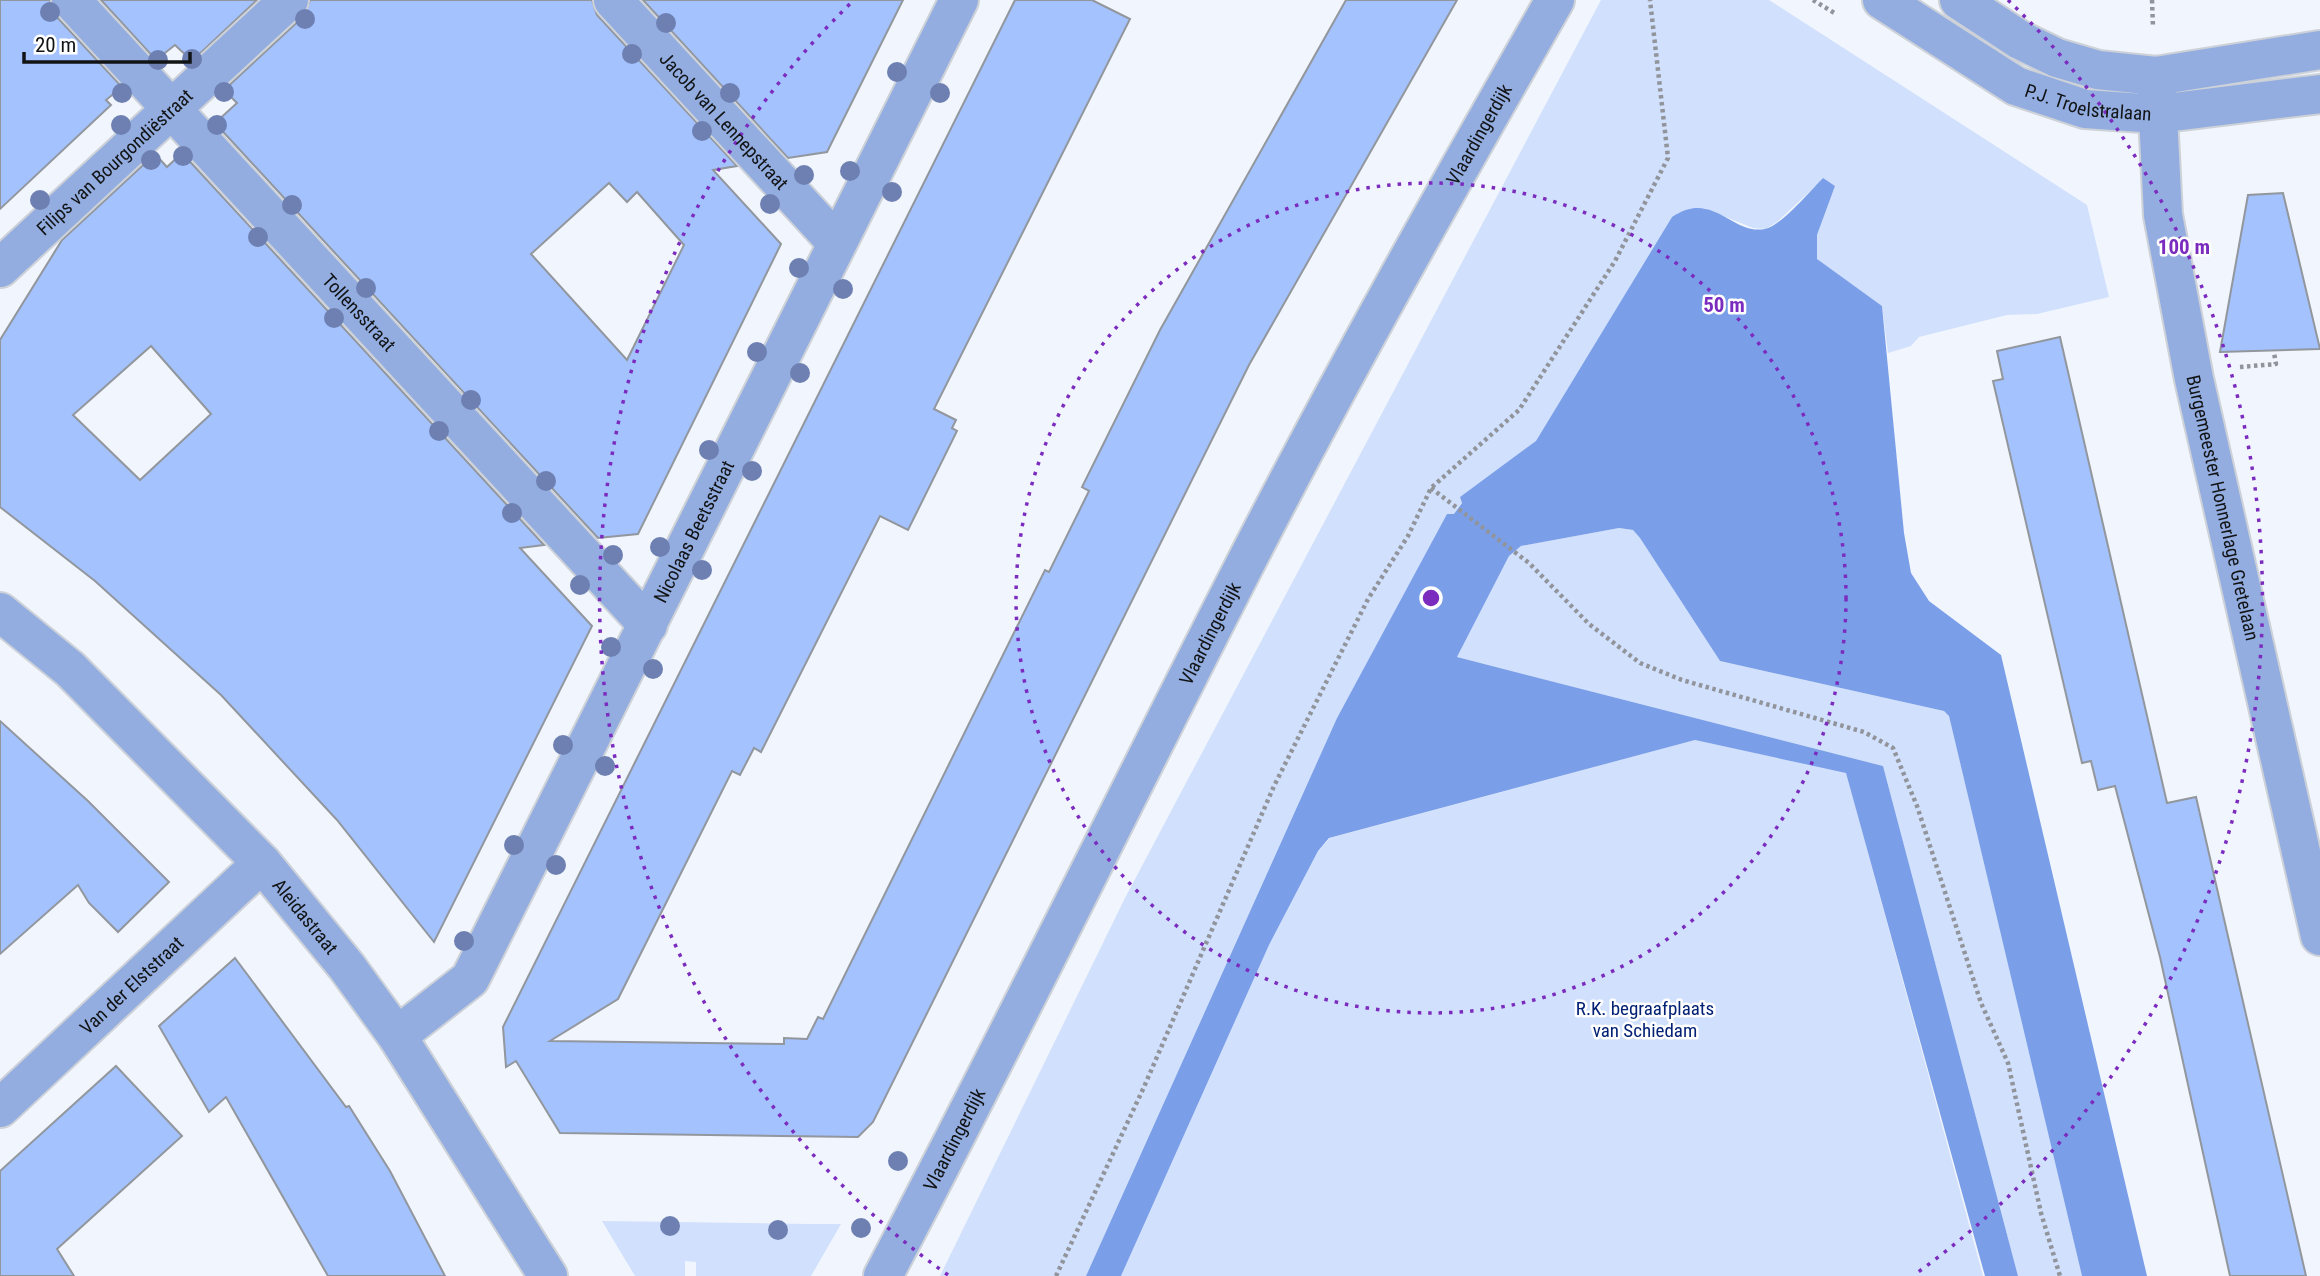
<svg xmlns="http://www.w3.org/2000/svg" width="2320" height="1276" font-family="'Roboto Condensed',sans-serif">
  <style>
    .green { fill: #d1e0fc }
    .water { fill: #7a9fe8 }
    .building { fill: #a3c2fe; stroke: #92969d; stroke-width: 2; fill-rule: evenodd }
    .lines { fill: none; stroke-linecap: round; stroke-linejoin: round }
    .minor-casing { stroke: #cdd1d8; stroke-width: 42 }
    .path { stroke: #91949a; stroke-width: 4.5; stroke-dasharray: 3.5 3.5; stroke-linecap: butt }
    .minor { stroke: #93ade0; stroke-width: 38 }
    .tree { fill: #6e80b2 }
    .ring { fill: none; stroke: #7b2cbf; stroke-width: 3.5; stroke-dasharray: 3.5 7 }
    .labels { text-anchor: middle; stroke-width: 5; stroke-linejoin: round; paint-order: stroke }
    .street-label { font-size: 19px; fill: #111315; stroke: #fff }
    .park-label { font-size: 19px; fill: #032174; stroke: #fff }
    .centre { fill: #7b2cbf; stroke: #fff; stroke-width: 3.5 }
    .ring-label { font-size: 21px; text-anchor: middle; font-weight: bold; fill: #7b2cbf; stroke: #fff; stroke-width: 5; stroke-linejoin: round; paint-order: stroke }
  </style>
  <rect width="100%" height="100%" fill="#f1f5fd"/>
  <g class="green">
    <path d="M1601,0H1769L2087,205L2109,297L2037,314L2007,315L1919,337L1911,346L1888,353L1882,306L1817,260V235L1835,186L1823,179L1777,222L1766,229L1753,228L1704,208L1672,217L1536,442L1460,497L1462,502L1454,514L1447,515L1337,718L1086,1276H940L1125,898Z"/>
    <path d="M1619,528L1633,530L1640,538L1720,661L1944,711L1949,716L2082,1276H2018L1883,766L1457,657L1509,556L1521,546Z"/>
    <path d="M1695,740L1846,772L1983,1276H1121L1269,945L1318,851L1330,838Z"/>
    <path d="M602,1221L808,1224H841L811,1276H696V1262L685,1261V1276H635Z"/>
  </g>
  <path class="water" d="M1823,178L1835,186L1817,235V259L1882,306L1904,533L1911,573L1929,601L2001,655L2147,1276H2082L1949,716L1944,711L1720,661L1640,538L1633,530L1619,528L1521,546L1509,556L1457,657L1883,766L2018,1276H1985L1846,773L1695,740L1329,838L1318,851L1269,945L1121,1276H1086L1337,718L1447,514H1454L1462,503L1460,497L1536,441L1672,217C1713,189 1731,235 1765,229C1781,226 1811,190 1823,178Z"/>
  <g class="building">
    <path d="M0,0H50L55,15L122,87L106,100L111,105L0,209Z"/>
    <path d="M101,0H257L192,61L175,45L156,60Z"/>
    <path d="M310,0H592L597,15L737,166L713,170L781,244L638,534L598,538L215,123L237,103L224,90L304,16ZM609,183L627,202L637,192L684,245L627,360L531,254Z"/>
    <path d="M643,0H903L827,152L788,158Z"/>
    <path d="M1015,0H1092L1130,19L934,409L956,420L952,428L957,431L908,530L880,516L761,752L754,748L740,775L732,771L618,999L550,1041L784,1044V1038L807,1039L818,1017L823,1019L1045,570L1049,572L1089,491L1082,487L1160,330L1346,0H1457L1249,365L873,1122L858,1137L560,1133L516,1061L506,1067L503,1027Z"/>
    <path d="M182,153L544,545L520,548L592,626L434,942L337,820L221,695L95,581L0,507V340L62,240L155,154L167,167ZM151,346L211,414L140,480L73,415Z"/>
    <path d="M2283,193L2320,349L2220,352L2248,195Z"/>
    <path d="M2060,337L2167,803L2196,797L2306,1276H2230L2160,957L2115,786L2098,790L2091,761L2082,763L1993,381L2003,379L1997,351Z"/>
    <path d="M0,721L88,801L169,882L118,932L89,903L78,885L0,954Z"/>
    <path d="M235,958L346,1107L349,1106L390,1171L445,1276H328L226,1097L209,1112L159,1026Z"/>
    <path d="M116,1066L182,1136L57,1249L74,1276H0V1171Z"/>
  </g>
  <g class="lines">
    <defs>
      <g id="minor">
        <path id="s1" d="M71,0L648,625"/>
        <path id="s2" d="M613,0L837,243"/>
        <path id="s3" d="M1882,0L2016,86L2085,109L2157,114L2320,94"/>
        <path d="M1959,0L2020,40L2057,58L2098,70L2156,76L2320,50"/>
        <path id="s4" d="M2156,76L2163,215L2194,379L2320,936"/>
        <path id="s5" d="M0,268L289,0"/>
        <path id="s6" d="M0,612L70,669L262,863L347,967L397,1036L548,1276"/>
        <path id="s7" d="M397,1036L470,979L959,0"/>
        <path id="s8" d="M0,1108L262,863"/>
        <path id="s9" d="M883,1276C1006,1043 1121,806 1241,572C1340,378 1447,189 1555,0"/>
      </g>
    </defs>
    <use href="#minor" class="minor-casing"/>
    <g class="path">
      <path d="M1813,0L1836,14"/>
      <path d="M2152,0L2153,27"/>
      <path d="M2240,367L2276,364L2274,353"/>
      <path d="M1431,488L1529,563L1589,624L1640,663L1682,680L1864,732L1893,748L1917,806L1981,1003L2008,1063L2041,1213L2060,1276"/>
      <path d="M1056,1276L1144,1087L1274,786L1368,599L1408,536L1431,488L1519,410L1615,261L1668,158L1650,0"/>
    </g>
    <use href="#minor" class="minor"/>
  </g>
  <g class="tree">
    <circle cx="50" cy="12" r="10"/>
    <circle cx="305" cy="19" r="10"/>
    <circle cx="666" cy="23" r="10"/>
    <circle cx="632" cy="54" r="10"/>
    <circle cx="192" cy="59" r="10"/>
    <circle cx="158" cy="60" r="10"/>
    <circle cx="897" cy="72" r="10"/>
    <circle cx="224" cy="92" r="10"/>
    <circle cx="122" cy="93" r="10"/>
    <circle cx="730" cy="93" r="10"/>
    <circle cx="940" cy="93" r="10"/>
    <circle cx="121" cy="125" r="10"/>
    <circle cx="217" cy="125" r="10"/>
    <circle cx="702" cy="131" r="10"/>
    <circle cx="183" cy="156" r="10"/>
    <circle cx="151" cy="160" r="10"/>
    <circle cx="850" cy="171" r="10"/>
    <circle cx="804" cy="175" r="10"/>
    <circle cx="892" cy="192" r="10"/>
    <circle cx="40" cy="200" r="10"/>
    <circle cx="770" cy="204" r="10"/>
    <circle cx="292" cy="205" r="10"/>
    <circle cx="258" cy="237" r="10"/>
    <circle cx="799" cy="268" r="10"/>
    <circle cx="366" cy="288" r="10"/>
    <circle cx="843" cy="289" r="10"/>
    <circle cx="334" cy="318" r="10"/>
    <circle cx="757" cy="352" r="10"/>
    <circle cx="800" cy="373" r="10"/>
    <circle cx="471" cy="400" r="10"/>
    <circle cx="439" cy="431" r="10"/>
    <circle cx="709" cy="450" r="10"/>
    <circle cx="752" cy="471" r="10"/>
    <circle cx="546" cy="481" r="10"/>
    <circle cx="512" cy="513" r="10"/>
    <circle cx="660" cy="547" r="10"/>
    <circle cx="613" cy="555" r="10"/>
    <circle cx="702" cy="570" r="10"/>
    <circle cx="580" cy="585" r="10"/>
    <circle cx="611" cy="647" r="10"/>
    <circle cx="653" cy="669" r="10"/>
    <circle cx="563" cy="745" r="10"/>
    <circle cx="605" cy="766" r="10"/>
    <circle cx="514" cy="845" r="10"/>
    <circle cx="556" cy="865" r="10"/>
    <circle cx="464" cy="941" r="10"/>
    <circle cx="898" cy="1161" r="10"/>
    <circle cx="670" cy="1226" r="10"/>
    <circle cx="861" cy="1228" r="10"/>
    <circle cx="778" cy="1230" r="10"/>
  </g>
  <g class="ring">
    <circle cx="1431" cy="598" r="415"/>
    <path d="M948 1275A831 831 0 0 1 854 0M2008 0A831 831 0 0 1 1914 1275"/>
  </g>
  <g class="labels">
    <g class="street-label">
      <text dy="7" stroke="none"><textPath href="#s3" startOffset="234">P.J. Troelstralaan</textPath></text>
      <text dy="7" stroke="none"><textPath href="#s2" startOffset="164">Jacob van Lennepstraat</textPath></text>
      <text dy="7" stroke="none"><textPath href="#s9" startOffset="1288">Vlaardingerdijk</textPath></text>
      <text dy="7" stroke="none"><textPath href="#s5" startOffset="156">Filips van Bourgondiëstraat</textPath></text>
      <text dy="7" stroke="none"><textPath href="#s1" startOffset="425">Tollensstraat</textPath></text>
      <text dy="7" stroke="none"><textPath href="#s4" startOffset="438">Burgemeester Honnerlage Gretelaan</textPath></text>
      <text dy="7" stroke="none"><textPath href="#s7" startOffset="593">Nicolaas Beetsstraat</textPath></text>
      <text dy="7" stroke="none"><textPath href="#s9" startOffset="721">Vlaardingerdijk</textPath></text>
      <text dy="7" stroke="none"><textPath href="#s6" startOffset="432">Aleidastraat</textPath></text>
      <text dy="7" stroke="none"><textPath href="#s8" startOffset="180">Van der Elststraat</textPath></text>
      <text dy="7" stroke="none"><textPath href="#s9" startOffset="154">Vlaardingerdijk</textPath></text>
    </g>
    <g class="park-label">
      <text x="1645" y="1015">R.K. begraafplaats<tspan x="1645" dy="22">van Schiedam</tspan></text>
    </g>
  </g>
  <circle cx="1431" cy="598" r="10" class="centre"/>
  <g class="ring-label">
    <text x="2184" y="254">100 m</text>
    <text x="1724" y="312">50 m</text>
  </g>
  <path d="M24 52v10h166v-10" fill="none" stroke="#111315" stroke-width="3.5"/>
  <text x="35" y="52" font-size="21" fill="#111315" stroke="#ffffff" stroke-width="5" paint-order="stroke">20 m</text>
</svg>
